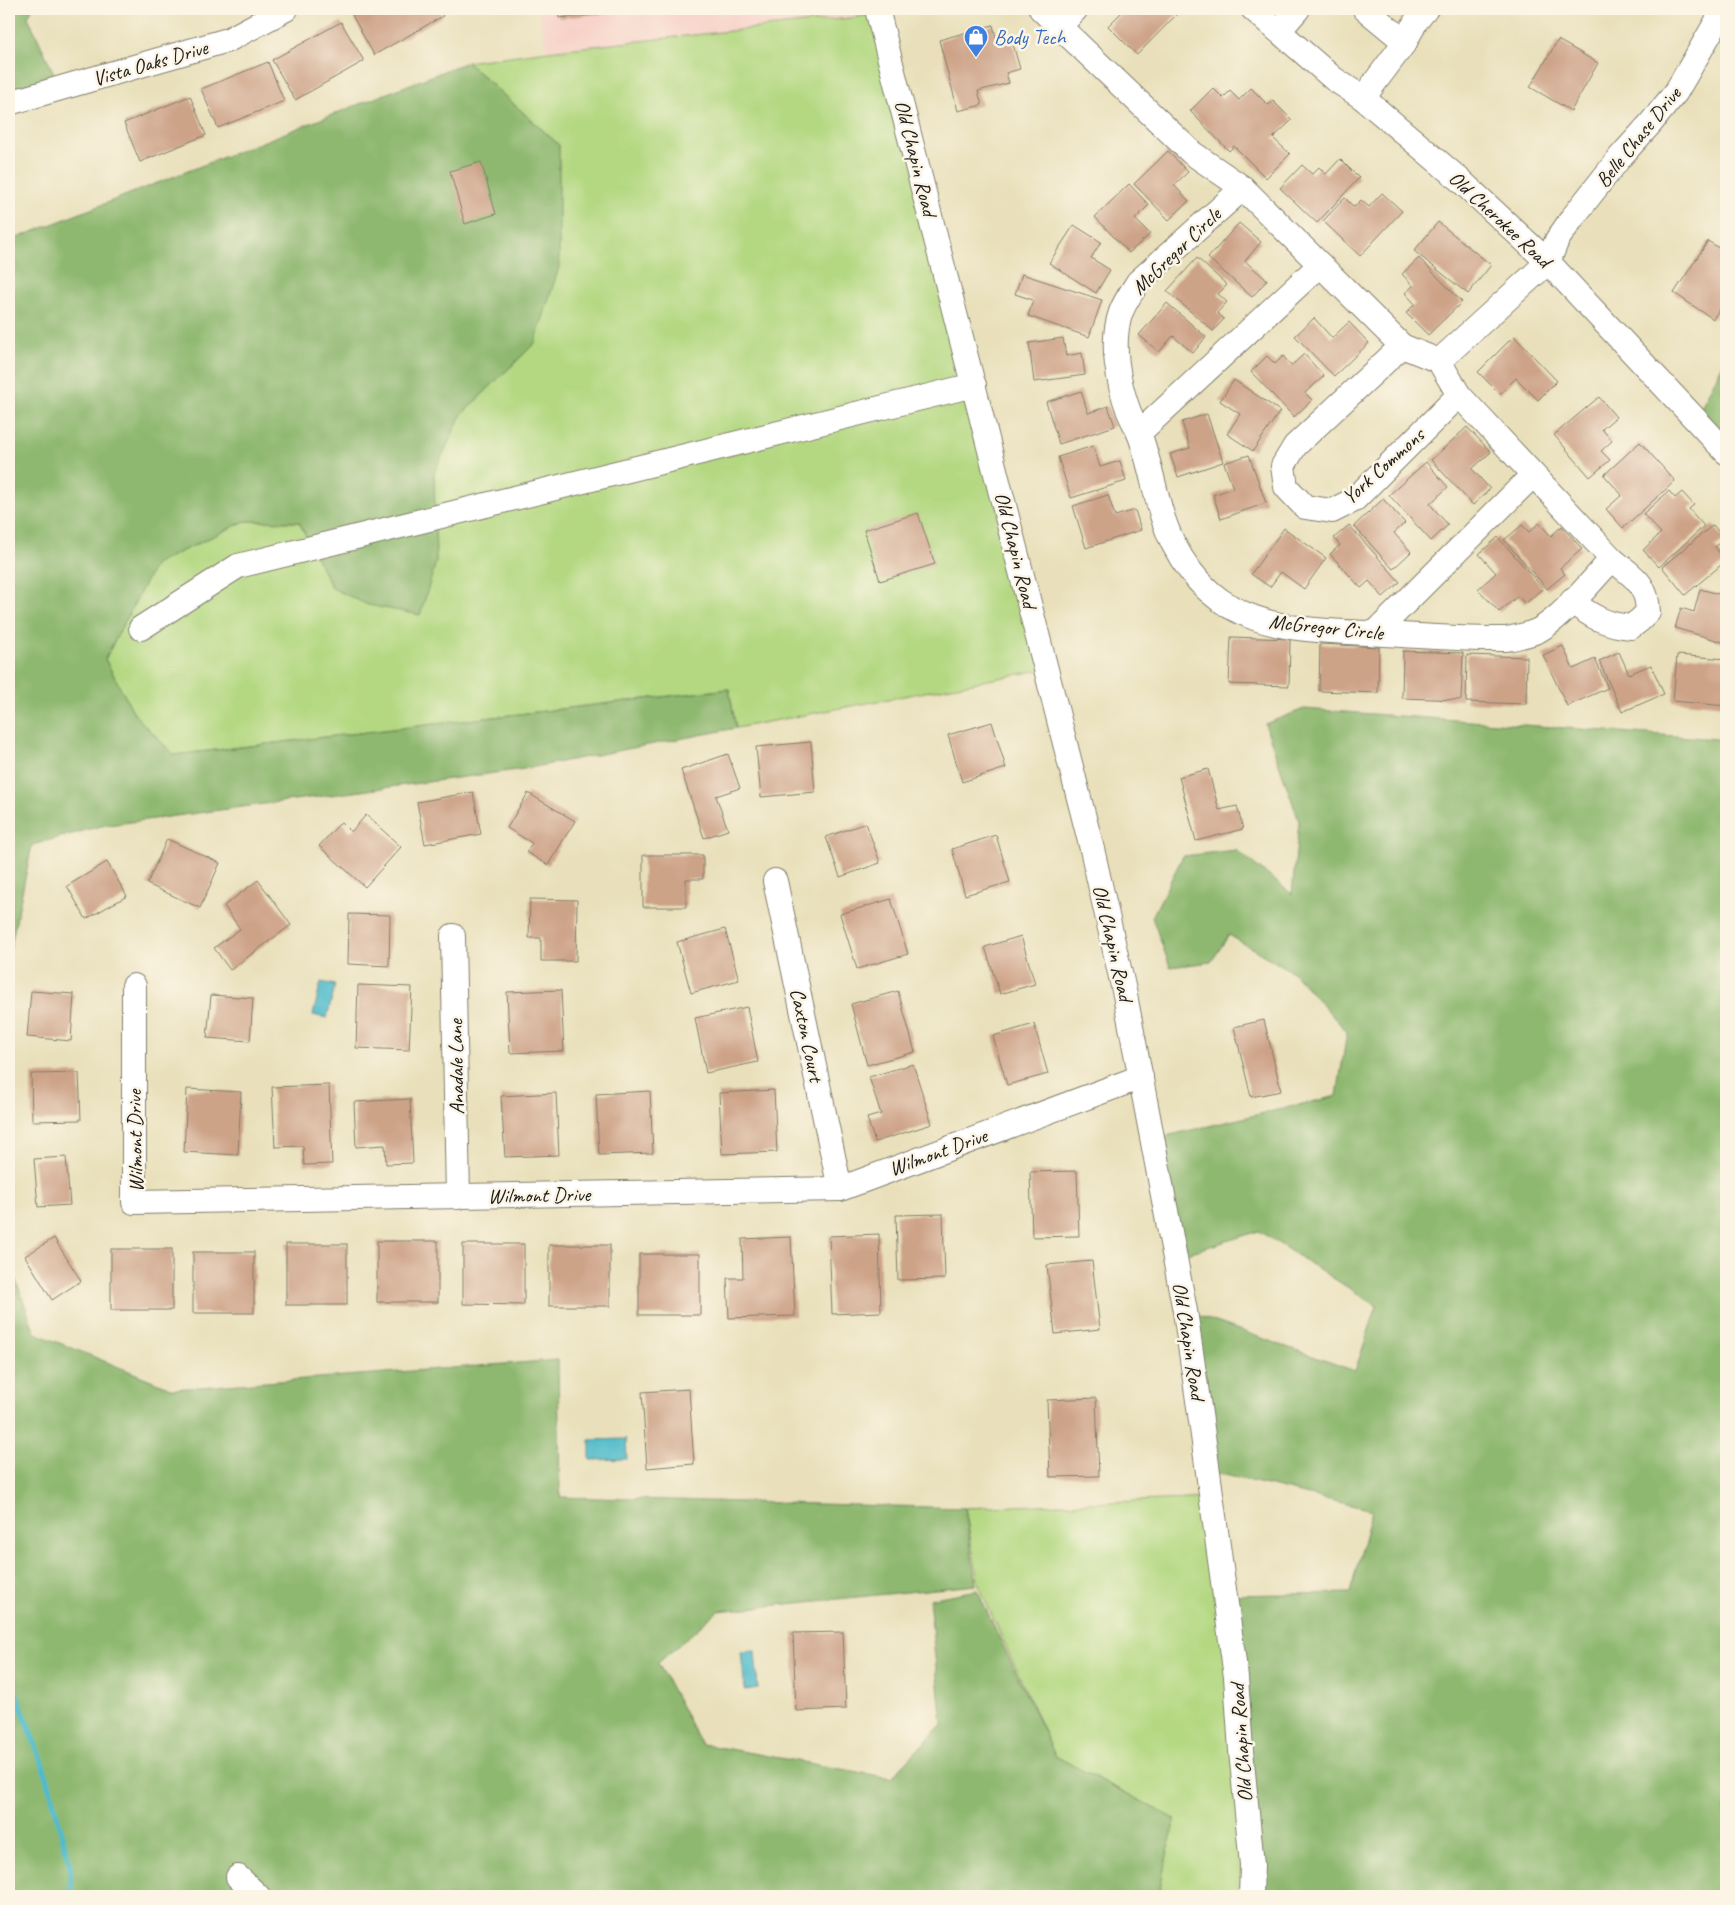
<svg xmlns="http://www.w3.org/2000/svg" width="1735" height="1905" font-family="Caveat,sans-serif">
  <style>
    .built { fill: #f7d1c8 }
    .green { fill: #b3d881; stroke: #687a4e }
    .forest { fill: #8eb86f; stroke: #556a46 }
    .water { fill: #50bbcb; stroke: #366c74 }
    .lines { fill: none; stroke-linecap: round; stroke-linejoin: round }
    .stream { stroke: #50bbcb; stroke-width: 5.5 }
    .building { fill: #cda388 }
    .minor-casing { stroke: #827e6c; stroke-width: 26 }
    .minor { stroke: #fff; stroke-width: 24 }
    .labels { text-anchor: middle; stroke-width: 5; stroke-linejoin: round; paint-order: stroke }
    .shop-label { font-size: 21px; fill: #366cbe; stroke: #fcf5e5; text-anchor: start }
    .street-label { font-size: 21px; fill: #1c1c1c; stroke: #fcf5e5 }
  </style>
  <rect width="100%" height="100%" fill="#fcf5e5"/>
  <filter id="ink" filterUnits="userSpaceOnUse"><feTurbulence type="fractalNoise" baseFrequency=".02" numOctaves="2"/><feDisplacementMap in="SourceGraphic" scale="10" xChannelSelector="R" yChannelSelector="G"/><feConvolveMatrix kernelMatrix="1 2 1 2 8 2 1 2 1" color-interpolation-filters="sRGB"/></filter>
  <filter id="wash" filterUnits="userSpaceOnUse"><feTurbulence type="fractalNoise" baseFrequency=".0096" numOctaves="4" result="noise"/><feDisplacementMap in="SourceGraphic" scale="20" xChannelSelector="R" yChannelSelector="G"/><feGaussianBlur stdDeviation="1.12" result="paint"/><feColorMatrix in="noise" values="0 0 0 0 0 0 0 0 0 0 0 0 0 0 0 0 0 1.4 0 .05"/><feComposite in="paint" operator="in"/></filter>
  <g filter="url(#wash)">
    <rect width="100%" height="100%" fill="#e9e0bb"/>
    <path class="built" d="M537,9H856L858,17L548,51Z"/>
    <g class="green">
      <path d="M878,13L1046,669L736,728L729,689L174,755L135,715L105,659L155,564L245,521L299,522L332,588L436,562L434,473L461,415L535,343L559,145L467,62L548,51L858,17Z"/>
      <path d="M1212,1498L1251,1896H1158L1175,1819L1055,1756L979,1586L965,1508Z"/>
    </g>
    <g class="forest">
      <path d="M9,9H32L28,17L61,89L9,103Z"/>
      <path d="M467,62L559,145V267L535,343L461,415L434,473L436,562L420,615L368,605L332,588L299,522L245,521L155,564L105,659L135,715L174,755L729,689L736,728L524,769L101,826L32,845L9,955V241Z"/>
      <path d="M1726,358V452L1695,419Z"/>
      <path d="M1304,709L1716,739L1726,742V1896H1251L1225,1595L1350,1593L1372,1510L1208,1471L1185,1311L1355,1371L1377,1306L1259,1231L1175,1257L1153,1139L1337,1096L1347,1032L1294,973L1229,935L1211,962L1170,967L1152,917L1183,856L1236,850L1292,894L1299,821L1265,724Z"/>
      <path d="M9,1261L35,1333L173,1389L558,1360L560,1497L965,1508L976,1585L718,1611L658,1663L701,1744L891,1778L942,1724L929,1599L977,1590L1055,1756L1175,1819L1158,1896H9Z"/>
    </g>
    <g class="water">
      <path d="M321,982L335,985L327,1018L313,1015Z"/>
      <path d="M626,1439L627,1459L590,1460V1440Z"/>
      <path d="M755,1651L758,1688L745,1690L741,1652Z"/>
    </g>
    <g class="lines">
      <path class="stream" d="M9,1673L47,1777L70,1866L71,1896"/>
    </g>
    <g id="blocks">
      <g class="building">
        <path d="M363,9H439L443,16L374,55L352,15Z"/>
        <path d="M558,9H637V10L559,18Z"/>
        <path d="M1125,9H1178L1180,11L1137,55L1108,26Z"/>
        <path d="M341,22L364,61L295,100L272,60Z"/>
        <path d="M993,25L996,37H1011L1020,69L1006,73L1009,83L978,91L982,105L958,111L939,40Z"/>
        <path d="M1558,40L1598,63L1571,111L1530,87Z"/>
        <path d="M268,62L284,101L218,128L201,89Z"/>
        <path d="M1213,88L1223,98L1230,91L1239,100L1251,88L1268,105L1273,101L1292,120L1273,138L1290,154L1266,178L1234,146L1229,151L1190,111Z"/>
        <path d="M190,96L206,135L140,162L124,123Z"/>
        <path d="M1168,151L1188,172L1174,185L1189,201L1169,220L1134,184Z"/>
        <path d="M1340,159L1359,178L1317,223L1280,188L1302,165L1312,174L1319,167L1326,174Z"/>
        <path d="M481,162L496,214L465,224L450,171Z"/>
        <path d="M1129,184L1149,205L1135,219L1150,234L1129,253L1095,217Z"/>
        <path d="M1382,193L1402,211L1360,256L1323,221L1345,198L1354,207L1361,200L1369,207Z"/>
        <path d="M1438,222L1491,265L1468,294L1414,251Z"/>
        <path d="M1239,223L1261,242L1245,261L1267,280L1252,297L1208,258Z"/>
        <path d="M1074,225L1101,242L1091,258L1110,270L1096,293L1049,263Z"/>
        <path d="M1708,241L1726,253V299L1713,319L1674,293Z"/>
        <path d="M1197,258L1227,285L1218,294L1227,302L1217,313L1224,319L1213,331L1167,291Z"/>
        <path d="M1419,258L1462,302L1428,335L1406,313L1415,304L1405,293L1413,286L1402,274Z"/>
        <path d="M1022,274L1102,300L1089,337L1028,316L1033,300L1015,294Z"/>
        <path d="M1167,303L1206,337L1193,353L1173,336L1159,352L1139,335Z"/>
        <path d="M1314,318L1332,338L1349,322L1369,343L1334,376L1295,336Z"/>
        <path d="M1514,336L1557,381L1538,400L1516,378L1500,394L1478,372Z"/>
        <path d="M1063,338L1066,356L1082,353L1085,375L1034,382L1029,343Z"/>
        <path d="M1304,354L1324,376L1305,393L1312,400L1294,417L1251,372L1267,356L1275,364L1283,356L1291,366Z"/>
        <path d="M1234,380L1280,411L1253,451L1227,434L1240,414L1220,401Z"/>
        <path d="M1081,391L1088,413L1108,406L1115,426L1059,444L1046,402Z"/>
        <path d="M1599,397L1616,417L1602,429L1612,441L1601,451L1610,460L1590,477L1554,435Z"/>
        <path d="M1207,414L1223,462L1178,477L1170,454L1190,448L1182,422Z"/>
        <path d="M1467,427L1491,452L1472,469L1490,489L1473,505L1431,460Z"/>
        <path d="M1640,442L1675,481L1623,528L1606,509L1622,495L1604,475Z"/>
        <path d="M1093,446L1100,467L1120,461L1126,481L1071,498L1058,457Z"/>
        <path d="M1249,455L1266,503L1221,519L1213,495L1233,488L1224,463Z"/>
        <path d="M1426,462L1448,487L1430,504L1448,525L1431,541L1389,495Z"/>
        <path d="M1669,491L1675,498L1682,492L1694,505L1689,509L1704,526L1659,567L1643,550L1661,533L1643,514Z"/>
        <path d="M1108,495L1115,516L1135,510L1141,530L1086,548L1073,506Z"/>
        <path d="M1383,499L1405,523L1394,533L1411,552L1393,569L1354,526Z"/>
        <path d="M918,513L935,564L880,581L864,530Z"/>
        <path d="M1539,523L1551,536L1562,526L1582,549L1560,568L1565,574L1547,589L1504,540L1522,525L1529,532Z"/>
        <path d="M1349,525L1400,582L1383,597L1369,581L1361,588L1330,554L1340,545L1334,538Z"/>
        <path d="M1713,525L1725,539L1715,547L1726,561L1685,595L1662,567Z"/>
        <path d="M1284,528L1326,558L1304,589L1281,572L1270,587L1251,574Z"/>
        <path d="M1498,537L1543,588L1525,604L1518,596L1499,612L1478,589L1496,573L1479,554Z"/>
        <path d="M1700,589L1726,596V643L1675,628L1681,608L1694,612Z"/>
        <path d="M1231,637L1290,639L1289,686L1229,684Z"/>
        <path d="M1320,644L1379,647L1378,693L1319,691Z"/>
        <path d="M1563,646L1573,669L1595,659L1608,688L1567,706L1543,655Z"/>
        <path d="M1403,651L1463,653L1461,700L1402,698Z"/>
        <path d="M1619,652L1629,674L1651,665L1664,694L1622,712L1599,661Z"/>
        <path d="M1467,655L1527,657L1526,704L1466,702Z"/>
        <path d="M1677,655L1726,659V706L1673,701Z"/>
        <path d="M992,722L1006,768L962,782L948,735Z"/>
        <path d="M811,742L815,792L761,797L756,747Z"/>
        <path d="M728,754L740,788L716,796L728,830L704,838L681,770Z"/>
        <path d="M1208,769L1219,810L1237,806L1243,829L1196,841L1179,777Z"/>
        <path d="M473,792L481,834L425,844L417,802Z"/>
        <path d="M528,793L575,821L548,865L526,852L532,843L507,828Z"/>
        <path d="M366,815L401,847L365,887L319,846L341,822L351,832Z"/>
        <path d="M866,823L880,863L840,877L826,837Z"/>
        <path d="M996,835L1010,882L965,895L952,849Z"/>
        <path d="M167,839L220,863L200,908L147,884Z"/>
        <path d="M643,855H703V879H686V907H643Z"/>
        <path d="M107,862L127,896L86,919L67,886Z"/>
        <path d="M258,880L291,925L230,970L214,948L240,929L224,906Z"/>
        <path d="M530,899L577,900L576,961H541V938H529Z"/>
        <path d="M891,899L908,954L857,969L840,914Z"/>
        <path d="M349,914L390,915L389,966L348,964Z"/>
        <path d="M725,929L739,980L691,993L677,942Z"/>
        <path d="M1021,936L1035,984L1000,994L985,947Z"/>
        <path d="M358,985L412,987L409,1050L356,1048Z"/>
        <path d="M561,990L564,1051L510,1053L507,992Z"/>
        <path d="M31,991L74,994L71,1041L27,1037Z"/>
        <path d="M898,991L915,1052L867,1065L851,1004Z"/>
        <path d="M211,995L253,998L250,1041L207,1038Z"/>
        <path d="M747,1007L758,1062L706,1073L695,1018Z"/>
        <path d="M1264,1020L1281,1091L1251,1097L1234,1027Z"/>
        <path d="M1034,1024L1048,1074L1007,1085L993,1036Z"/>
        <path d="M913,1064L932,1124L875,1142L867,1118L881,1114L869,1077Z"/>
        <path d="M79,1073L81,1120L32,1121L31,1074Z"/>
        <path d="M329,1085L332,1164L304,1165L303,1146L275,1147L272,1087Z"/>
        <path d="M187,1089L241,1092L238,1155L184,1152Z"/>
        <path d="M774,1090L777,1152L722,1154L719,1093Z"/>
        <path d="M650,1091L653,1153L599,1155L596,1094Z"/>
        <path d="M556,1093L559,1155L505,1157L501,1096Z"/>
        <path d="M410,1099L413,1163L386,1164L385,1145L356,1147L354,1102Z"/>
        <path d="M66,1157L70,1205L38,1207L34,1159Z"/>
        <path d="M1077,1171L1079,1236L1032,1237L1030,1172Z"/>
        <path d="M943,1214L945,1279L898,1280L896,1215Z"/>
        <path d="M879,1234L881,1312L832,1314L829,1236Z"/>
        <path d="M791,1237L795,1316L729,1318L727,1278H743L742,1239Z"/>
        <path d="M54,1238L81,1281L52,1300L25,1256Z"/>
        <rect x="377" y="1241" width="61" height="61"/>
        <rect x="286" y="1244" width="61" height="61"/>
        <path d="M463,1244H524V1305L463,1304Z"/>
        <rect x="549" y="1245" width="61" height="61"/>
        <rect x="111" y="1249" width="61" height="61"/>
        <rect x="193" y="1252" width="61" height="61"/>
        <rect x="639" y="1254" width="61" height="61"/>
        <path d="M1092,1261L1100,1329L1055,1334L1047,1265Z"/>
        <path d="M689,1389L694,1464L647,1468L642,1392Z"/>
        <path d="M1096,1398L1099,1476L1050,1477L1047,1400Z"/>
        <path d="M843,1632L846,1709L796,1711L793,1633Z"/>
      </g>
    </g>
  </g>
  <g filter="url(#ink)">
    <use href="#blocks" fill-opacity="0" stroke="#827e6c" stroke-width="1"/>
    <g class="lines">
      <defs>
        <g id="minor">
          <path d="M877,9L1092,849L1125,995L1185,1311L1201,1421L1236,1677L1241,1751L1252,1865L1251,1896"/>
          <path d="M1041,9L1192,153L1243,188L1402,346"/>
          <path d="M1253,9L1334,79L1363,98L1461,181L1548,262L1726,452"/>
          <path d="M1365,9L1405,42"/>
          <path d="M1059,27L1076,9"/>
          <path d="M1279,31L1298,9"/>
          <path d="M1363,98L1405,42L1416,21L1426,9"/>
          <path d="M9,103L228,40L286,9"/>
          <path d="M1243,188L1138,282C1132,292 1125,301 1121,312C1110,342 1118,383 1129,412C1132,419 1136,426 1139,433C1153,469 1156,510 1174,545C1220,634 1298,629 1384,634C1425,636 1465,640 1506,639C1517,637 1529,635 1539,630C1563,617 1593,579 1612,559L1459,395"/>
          <path d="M1439,361L1459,395L1354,500L1332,511L1305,507L1286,487L1283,466L1295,446L1402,346L1439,361L1548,262L1557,240L1573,217L1621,156L1650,124L1676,92L1724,9"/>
          <path d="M1139,433L1320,265"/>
          <path d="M1572,601C1591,617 1607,625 1631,627L1640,620L1648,612C1647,582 1633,577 1612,559"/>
          <path d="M141,628L238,566L974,385"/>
          <path d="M1375,633L1533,475"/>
          <path d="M775,881L840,1189"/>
          <path d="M453,936L458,1197"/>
          <path d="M134,986V1202L840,1189L1141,1077"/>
          <path d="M238,1877L258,1896"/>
        </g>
      </defs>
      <use href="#minor" class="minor-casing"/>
      <use href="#minor" class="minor"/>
    </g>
  </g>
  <defs>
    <symbol id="shop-pin" viewBox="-11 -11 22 30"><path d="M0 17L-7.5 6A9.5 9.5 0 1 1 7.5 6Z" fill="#3f7fe0" stroke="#fcf5e5"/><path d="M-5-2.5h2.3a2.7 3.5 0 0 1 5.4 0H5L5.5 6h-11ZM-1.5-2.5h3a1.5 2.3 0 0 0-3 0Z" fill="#fff"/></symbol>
  </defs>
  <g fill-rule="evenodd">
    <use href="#shop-pin" x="962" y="23" width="28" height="38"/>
  </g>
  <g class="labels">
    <g class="shop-label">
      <text x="994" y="44">Body Tech</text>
    </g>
    <g class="street-label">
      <text transform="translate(150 63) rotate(-16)" y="7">Vista Oaks Drive</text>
      <text transform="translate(1638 137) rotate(-51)" y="7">Belle Chase Drive</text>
      <text transform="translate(916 158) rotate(76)" y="7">Old Chapin Road</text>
      <text transform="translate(1500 219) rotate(43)" y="7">Old Cherokee Road</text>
      <text transform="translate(1176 251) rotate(-44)" y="7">McGregor Circle</text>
      <text transform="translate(1383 466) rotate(-42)" y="7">York Commons</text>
      <text transform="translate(1016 550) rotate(76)" y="7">Old Chapin Road</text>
      <text transform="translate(1326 627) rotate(6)" y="7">McGregor Circle</text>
      <text transform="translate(1113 943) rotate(77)" y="7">Old Chapin Road</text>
      <text transform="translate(807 1035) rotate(78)" y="7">Caxton Court</text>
      <text transform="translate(456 1067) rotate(-91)" y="7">Anadale Lane</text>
      <text transform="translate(135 1141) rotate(-91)" y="7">Wilmont Drive</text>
      <text transform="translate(938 1152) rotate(-20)" y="7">Wilmont Drive</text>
      <text transform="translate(539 1195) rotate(-1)" y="7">Wilmont Drive</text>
      <text transform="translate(1189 1341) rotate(81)" y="7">Old Chapin Road</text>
      <text transform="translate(1241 1743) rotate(-94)" y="7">Old Chapin Road</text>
    </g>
  </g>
  <rect width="1735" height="1905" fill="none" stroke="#fcf5e5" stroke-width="30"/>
</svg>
